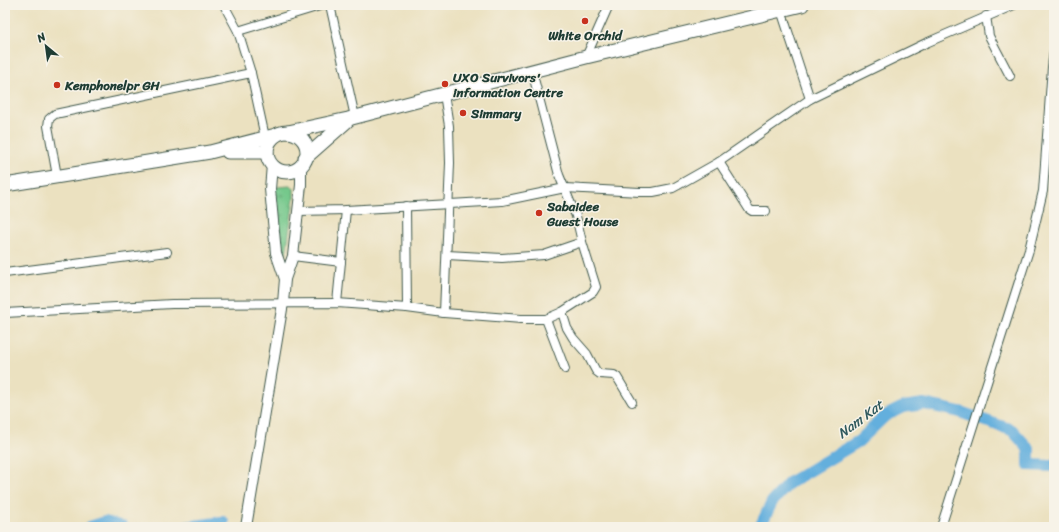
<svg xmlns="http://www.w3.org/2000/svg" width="1059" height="532" font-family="Sriracha,sans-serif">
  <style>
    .grass { fill: url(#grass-tufts); stroke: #4a8260 }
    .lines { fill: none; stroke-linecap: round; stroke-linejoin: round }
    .river { stroke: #64afdd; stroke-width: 12 }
    .minor-casing { stroke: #3e5649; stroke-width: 10 }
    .tertiary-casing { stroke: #3e5649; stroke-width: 12 }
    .trunk-casing { stroke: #3e5649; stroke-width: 15 }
    .minor { stroke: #fff; stroke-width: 8 }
    .tertiary { stroke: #fff; stroke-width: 10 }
    .trunk { stroke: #fff; stroke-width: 13 }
    .poi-dot { fill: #c8321e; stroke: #f7f3e8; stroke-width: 1.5 }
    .labels { text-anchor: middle; stroke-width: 3; stroke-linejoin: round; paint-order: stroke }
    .poi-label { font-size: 13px; font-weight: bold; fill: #1f3d34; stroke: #f7f3e8; text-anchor: start }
    .water-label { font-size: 14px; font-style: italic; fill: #305a5e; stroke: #f7f3e8 }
  </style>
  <defs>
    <pattern id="grass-tufts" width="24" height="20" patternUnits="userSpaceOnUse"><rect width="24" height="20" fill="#75c88b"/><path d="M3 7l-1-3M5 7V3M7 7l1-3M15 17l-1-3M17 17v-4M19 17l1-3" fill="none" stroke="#5fa472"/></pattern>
  </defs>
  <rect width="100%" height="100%" fill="#f7f3e8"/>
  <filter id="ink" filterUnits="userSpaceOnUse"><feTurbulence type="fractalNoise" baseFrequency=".025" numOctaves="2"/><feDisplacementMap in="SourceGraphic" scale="8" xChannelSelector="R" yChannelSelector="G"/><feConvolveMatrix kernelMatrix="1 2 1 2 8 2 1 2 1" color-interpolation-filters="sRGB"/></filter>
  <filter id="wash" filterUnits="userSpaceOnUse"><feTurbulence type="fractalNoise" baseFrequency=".012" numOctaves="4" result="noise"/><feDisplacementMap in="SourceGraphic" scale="16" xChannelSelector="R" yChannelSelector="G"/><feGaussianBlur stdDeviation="0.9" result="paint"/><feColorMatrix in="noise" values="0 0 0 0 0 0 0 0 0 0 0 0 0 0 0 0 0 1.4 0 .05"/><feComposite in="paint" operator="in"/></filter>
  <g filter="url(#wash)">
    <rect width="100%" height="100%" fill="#ebe1c0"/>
    <path class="grass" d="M290,186L294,188V198L286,254L283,253L273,193L274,189L277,187Z"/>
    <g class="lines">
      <g class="river">
        <path d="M90,527L105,522L123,527"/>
        <path d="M187,527L223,522"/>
        <path d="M760,527L772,502L789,483L859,441L885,416L903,407L924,404L960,412L1012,430L1029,449V465L1052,466L1054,464"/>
      </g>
    </g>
  </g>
  <g filter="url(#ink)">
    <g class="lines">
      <defs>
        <g id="minor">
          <path d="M224,5L238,31L251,73L265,137"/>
          <path d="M330,5L355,117"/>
          <path d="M781,10L810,99"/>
          <path d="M986,16L989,36L1010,76"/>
          <path d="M238,31L323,5"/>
          <path d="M586,57L609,5"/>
          <path d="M444,94L449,126L450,163L444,313"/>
          <path d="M719,162L749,209L752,211H766"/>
          <path d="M57,176L48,126L49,119L55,114L251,73"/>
          <path d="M406,206L407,308"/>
          <path d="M298,211L346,210L502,201L565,188L640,192H653L673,188L719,162L810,99L926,43L1014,5"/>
          <path d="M447,255L502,258L544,255L582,242"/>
          <path d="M293,256L341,262"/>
          <path d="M5,273L167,252"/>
          <path d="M337,303L346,210"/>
          <path d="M562,312L567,328L573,338L587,354L596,371L600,374L614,375L617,377L632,402"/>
          <path d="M5,313L172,304L337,303L407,308L444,313L521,319H546L562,312L593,292L596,287L582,242L576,216L559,175L532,71"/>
          <path d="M546,319L565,369"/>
          <path d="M941,527L1029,250L1043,191L1052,67L1054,50"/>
        </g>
        <g id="tertiary">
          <path d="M272,165L270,189L276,253L285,279"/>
          <path d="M246,527L283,303L285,279L293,256L301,185V164"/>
        </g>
        <g id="trunk">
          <path d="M288,132L348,119L586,57L802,5"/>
          <circle cx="287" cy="152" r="20"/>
          <path d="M228,152H267"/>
          <path d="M305,158L347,121"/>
          <path d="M5,185L210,152L276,135"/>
        </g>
      </defs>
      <use href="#minor" class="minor-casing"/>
      <use href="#tertiary" class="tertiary-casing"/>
      <use href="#trunk" class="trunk-casing"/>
      <use href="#minor" class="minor"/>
      <use href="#tertiary" class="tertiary"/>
      <use href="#trunk" class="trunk"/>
    </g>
  </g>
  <g class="poi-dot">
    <circle cx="585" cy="21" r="4"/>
    <circle cx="445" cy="84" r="4"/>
    <circle cx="57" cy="85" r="4"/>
    <circle cx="463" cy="113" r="4"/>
    <circle cx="539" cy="213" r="4"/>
  </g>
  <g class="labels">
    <g class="poi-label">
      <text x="585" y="40" text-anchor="middle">White Orchid</text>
      <text x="453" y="82">UXO Survivors'<tspan x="453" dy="15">information Centre</tspan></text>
      <text x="65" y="90">Kemphonelpr GH</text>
      <text x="471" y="118">Simmary</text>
      <text x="547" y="211">Sabaidee<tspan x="547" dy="15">Guest House</tspan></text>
    </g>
    <g class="water-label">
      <text transform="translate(860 419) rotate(-37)" y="5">Nam Kat</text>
    </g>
  </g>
  <rect width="1059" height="532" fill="none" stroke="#f7f3e8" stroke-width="20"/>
  <g transform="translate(46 46) rotate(331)" stroke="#f7f3e8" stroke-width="3" paint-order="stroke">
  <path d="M0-3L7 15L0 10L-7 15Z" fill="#1f3d34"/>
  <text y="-6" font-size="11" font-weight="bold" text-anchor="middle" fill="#1f3d34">N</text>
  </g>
</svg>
